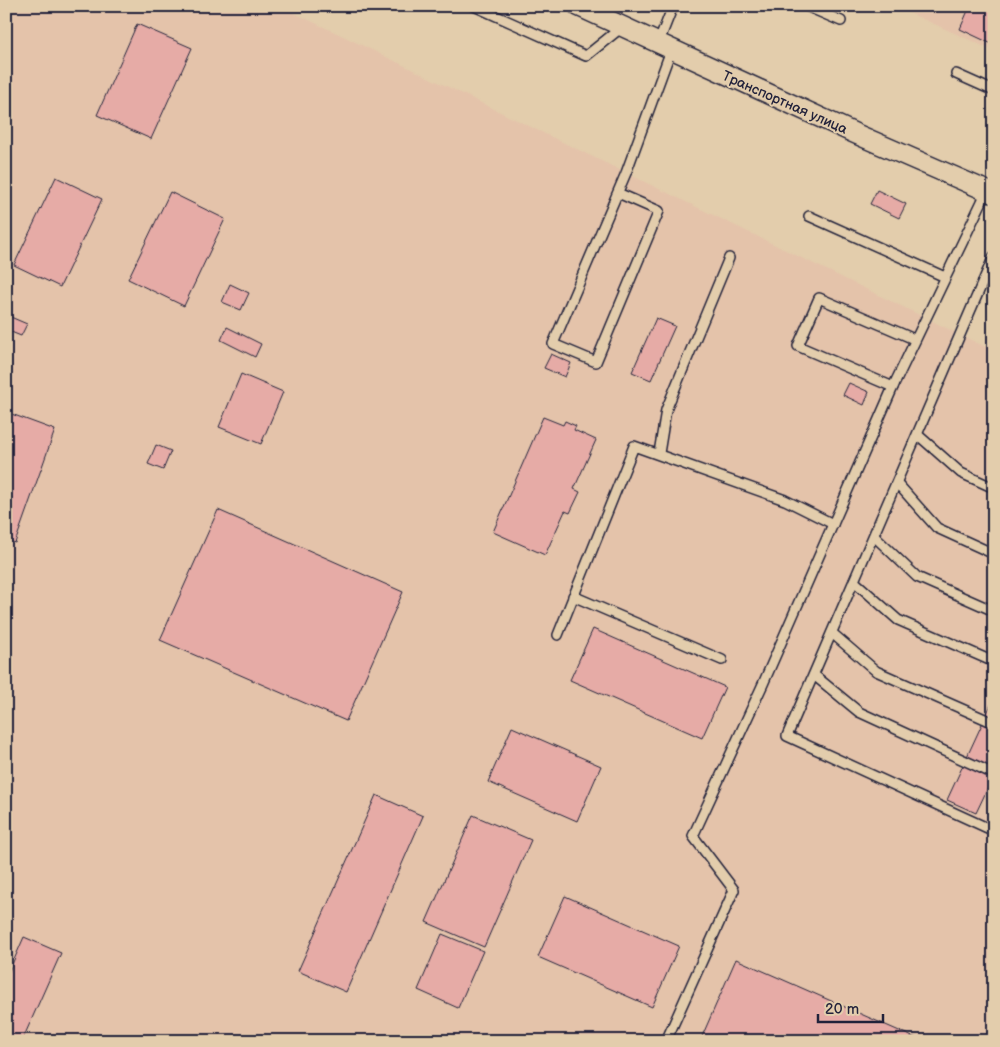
<svg xmlns="http://www.w3.org/2000/svg" width="1000" height="1047" font-family="'Balsamiq Sans',sans-serif">
  <style>
    .built { fill: #e4c3aa }
    .building { fill: #e6aba6; stroke: #22223b }
    .lines { fill: none; stroke-linecap: round; stroke-linejoin: round }
    .service-casing { stroke: #22223b; stroke-width: 12 }
    .minor-casing { stroke: #22223b; stroke-width: 22 }
    .service { stroke: #e3cdac; stroke-width: 9 }
    .minor { stroke: #e3cdac; stroke-width: 19 }
    .labels { text-anchor: middle; stroke-width: 4; stroke-linejoin: round; paint-order: stroke }
    .street-label { font-size: 14px; fill: #22223b; stroke: #e3cdac }
  </style>
  <rect width="100%" height="100%" fill="#e3cdac"/>
  <filter id="ink" filterUnits="userSpaceOnUse"><feTurbulence type="fractalNoise" baseFrequency=".02" numOctaves="2"/><feDisplacementMap in="SourceGraphic" scale="10" xChannelSelector="R" yChannelSelector="G"/><feConvolveMatrix kernelMatrix="1 2 1 2 8 2 1 2 1" color-interpolation-filters="sRGB"/></filter>
  <g filter="url(#ink)">
    <g class="built">
      <path d="M6,6H279L343,36L994,351V1041H6Z"/>
      <path d="M894,6H994V51L943,28Z"/>
    </g>
    <g class="building">
      <path d="M970,6H994V45L960,29Z"/>
      <path d="M137,24L192,48L151,139L97,115Z"/>
      <path d="M56,177L102,199L60,287L14,265Z"/>
      <path d="M877,190L906,204L899,218L870,204Z"/>
      <path d="M170,192L225,219L184,306L128,279Z"/>
      <path d="M230,284L249,293L241,310L222,302Z"/>
      <path d="M6,315L27,324L21,336L6,330Z"/>
      <path d="M656,318L675,326L651,380L632,372Z"/>
      <path d="M227,327L261,344L255,357L221,340Z"/>
      <path d="M551,354L571,363L565,377L544,368Z"/>
      <path d="M241,374L283,392L261,444L219,427Z"/>
      <path d="M849,383L869,392L864,405L843,395Z"/>
      <path d="M6,412L55,430L15,543L6,540Z"/>
      <path d="M543,417L563,425L565,421L576,426L574,430L596,440L574,489L580,492L570,513L565,511L545,555L493,532Z"/>
      <path d="M156,445L171,451L163,470L148,464Z"/>
      <path d="M218,510L403,592L346,721L160,640Z"/>
      <path d="M593,629L725,687L702,738L570,680Z"/>
      <path d="M994,698V775L976,813L947,800Z"/>
      <path d="M512,727L601,766L577,821L488,782Z"/>
      <path d="M376,795L423,816L346,992L298,971Z"/>
      <path d="M473,815L531,840L484,947L426,922Z"/>
      <path d="M565,896L679,946L652,1007L538,957Z"/>
      <path d="M442,934L483,951L458,1008L418,990Z"/>
      <path d="M24,937L61,953L22,1041H6V978Z"/>
      <path d="M736,959L922,1041H700Z"/>
    </g>
    <g class="lines">
      <defs>
        <g id="service">
          <path d="M474,6L586,56L622,27"/>
          <path d="M806,6L841,21"/>
          <path d="M658,44L673,6"/>
          <path d="M956,74L994,91"/>
          <path d="M618,193L659,211L596,362L553,344L626,173L671,50"/>
          <path d="M809,216L945,277"/>
          <path d="M994,256L787,736L994,831"/>
          <path d="M893,387L798,346L819,298L914,339"/>
          <path d="M918,435L961,473L994,488"/>
          <path d="M659,453L666,410L729,258"/>
          <path d="M897,483L937,528L994,554"/>
          <path d="M874,536L917,577L994,611"/>
          <path d="M854,581L898,620L994,662"/>
          <path d="M573,596L722,660"/>
          <path d="M832,633L876,671L994,723"/>
          <path d="M558,635L634,446L785,500L833,524"/>
          <path d="M814,675L859,712L994,774"/>
          <path d="M666,1041L734,890L693,836L763,684L893,387L987,191"/>
        </g>
        <path id="minor" d="M578,6L854,133L994,194"/>
      </defs>
      <use href="#service" class="service-casing"/>
      <use href="#minor" class="minor-casing"/>
      <use href="#service" class="service"/>
      <use href="#minor" class="minor"/>
    </g>
  </g>
  <g class="labels">
    <g class="street-label">
      <text transform="translate(785 102) rotate(24)" y="5">Транспортная улица</text>
    </g>
  </g>
  <rect width="1000" height="1047" fill="none" stroke="#e3cdac" stroke-width="25"/>
  <rect x="12" y="12" width="975" height="1022" fill="none" stroke="#22223b" stroke-width="2" filter="url(#ink)"/>
  <path d="M818 1014v8h65v-8" fill="none" stroke="#22223b" stroke-width="2.5"/>
  <text x="825" y="1014" font-size="15" fill="#22223b" stroke="#e3cdac" stroke-width="4" paint-order="stroke">20 m</text>
</svg>
